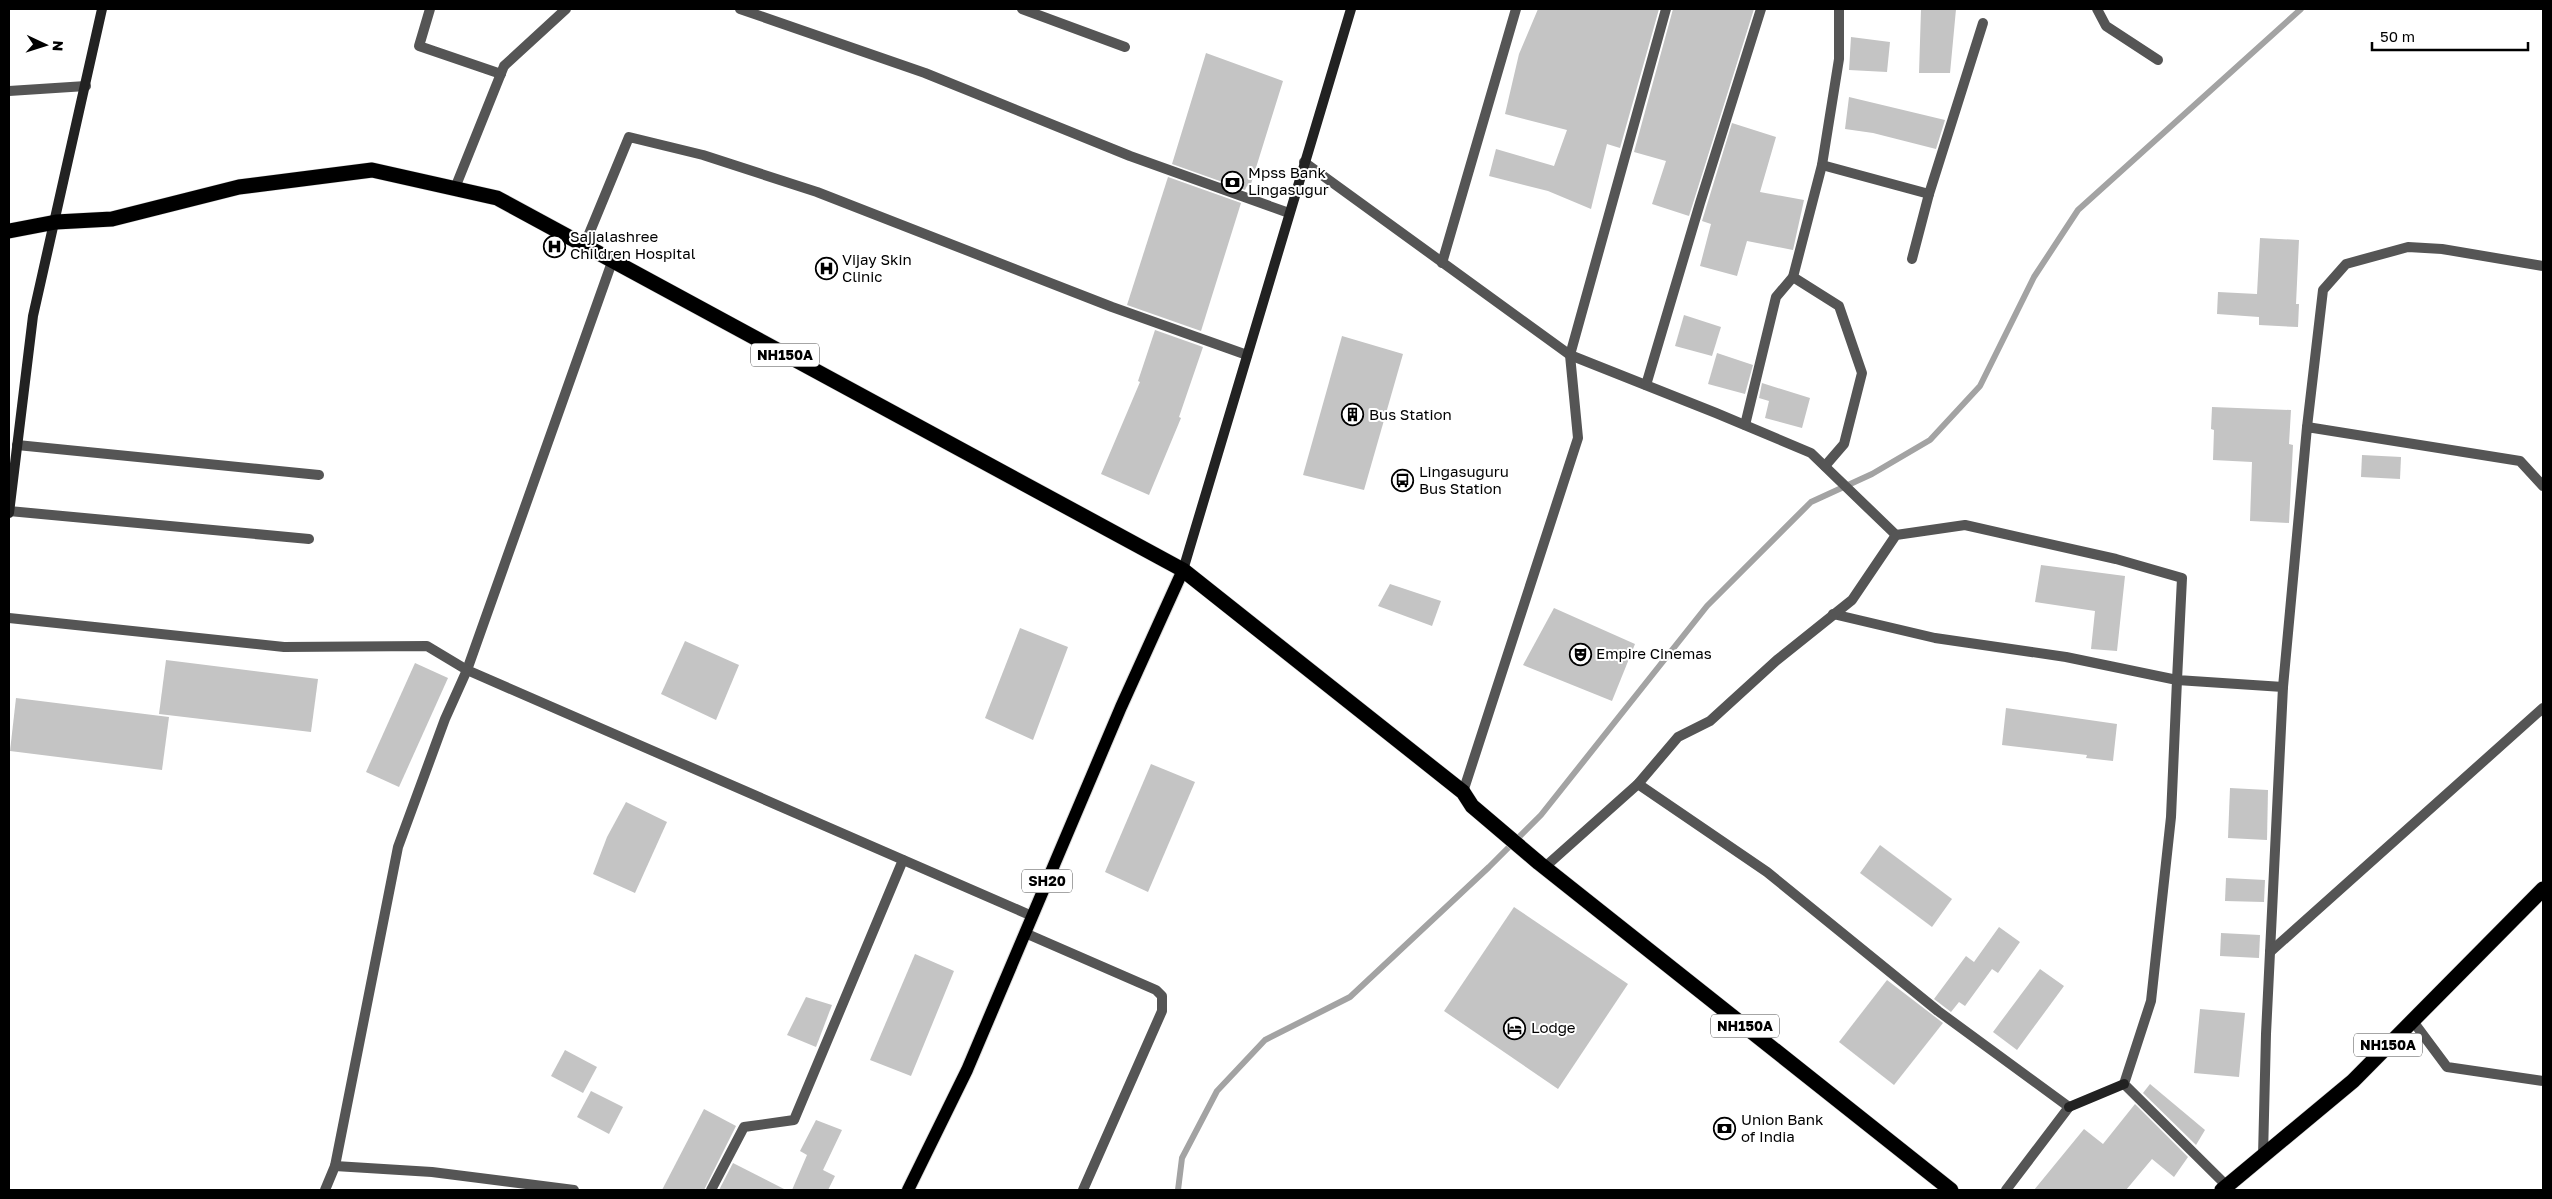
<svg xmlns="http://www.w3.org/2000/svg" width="2552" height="1199" font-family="'Golos Text',sans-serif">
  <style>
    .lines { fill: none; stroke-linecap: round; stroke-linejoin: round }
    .stream { stroke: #a3a3a3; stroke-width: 6 }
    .building { fill: #c4c4c4 }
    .primary-casing { stroke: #dbdbdb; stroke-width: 14 }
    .highway-casing { stroke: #dbdbdb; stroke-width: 16 }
    .street { stroke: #555; stroke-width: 10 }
    .secondary { stroke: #222; stroke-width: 10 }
    .primary { stroke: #000; stroke-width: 12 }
    .highway { stroke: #000; stroke-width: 15 }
    .labels { text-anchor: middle; stroke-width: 4; stroke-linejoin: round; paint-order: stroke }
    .shield { fill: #fff; stroke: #4c4c4c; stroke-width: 1 }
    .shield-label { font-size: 14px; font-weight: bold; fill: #000 }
    .poi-label { font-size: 15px; fill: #000; stroke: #fff; text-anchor: start }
  </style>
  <rect width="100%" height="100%" fill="#fff"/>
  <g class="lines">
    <path class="stream" d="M1178,1190L1182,1158L1217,1091L1265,1040L1350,997L1489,867L1541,815L1707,606L1811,502L1872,474L1930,440L1980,386L2034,277L2078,210L2301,9"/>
  </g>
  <g class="building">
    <path d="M1538,9H1659L1620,148L1607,144L1591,209L1548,191L1489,176L1496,149L1554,166L1567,130L1505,114L1519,54Z"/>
    <path d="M1673,9H1754L1689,216L1652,204L1666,161L1634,152Z"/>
    <path d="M1921,9H1956L1950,73H1919Z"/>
    <path d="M1851,37L1890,42L1887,72L1849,70Z"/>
    <path d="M1206,53L1283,81L1250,187L1247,186L1245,190L1172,164Z"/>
    <path d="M1849,97L1945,120L1936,149L1873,133L1845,129Z"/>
    <path d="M1732,123L1776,137L1760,192L1804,200L1793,250L1747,241L1737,276L1700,266L1711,224L1702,221Z"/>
    <path d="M1168,177L1241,203L1201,331L1127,305Z"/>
    <path d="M2260,238L2299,240L2296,304H2299L2298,327L2259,325V317L2217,314L2218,292L2257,294Z"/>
    <path d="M1684,315L1721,327L1712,356L1675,346Z"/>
    <path d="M1155,330L1203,347L1179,417L1181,418L1149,495L1101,474L1140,382L1138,381Z"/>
    <path d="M1342,336L1403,354L1364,490L1303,475Z"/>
    <path d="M1717,353L1753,365L1745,394L1708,384Z"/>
    <path d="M1762,383L1810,398L1802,428L1765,418L1769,401L1759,398Z"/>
    <path d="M2212,407L2291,410L2289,444L2293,445L2289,523L2250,521L2252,462L2213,460L2214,430L2211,429Z"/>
    <path d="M2362,455L2401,457L2400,479L2361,477Z"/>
    <path d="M2041,565L2125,576L2117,651L2091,649L2095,611L2035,602Z"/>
    <path d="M1390,584L1441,601L1432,626L1378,606Z"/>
    <path d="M1554,608L1635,644L1612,701L1523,665Z"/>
    <path d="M1020,628L1068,647L1033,740L985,718Z"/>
    <path d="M685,641L739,665L716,720L661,694Z"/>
    <path d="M166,660L318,679L311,732L159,714Z"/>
    <path d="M415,663L448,678L399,787L366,772Z"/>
    <path d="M16,698L169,717L162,770L10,751Z"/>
    <path d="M2006,708L2117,724L2113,761L2086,758L2087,755L2002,745Z"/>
    <path d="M1151,764L1195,782L1148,892L1105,872Z"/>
    <path d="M2230,788L2268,790L2267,840L2228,838Z"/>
    <path d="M626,802L667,822L635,893L593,874L607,837Z"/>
    <path d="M1880,845L1952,899L1932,927L1860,873Z"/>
    <path d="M2226,878L2265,880L2264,902L2225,901Z"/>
    <path d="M1514,907L1628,984L1558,1089L1444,1011Z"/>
    <path d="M1999,927L2020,942L1998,973L1992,969L1965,1006L1959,1002L1951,1012L1934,999L1966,956L1974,962Z"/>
    <path d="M2221,933L2260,935L2259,958L2220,956Z"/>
    <path d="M915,954L954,971L911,1076L870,1060Z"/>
    <path d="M2040,969L2064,986L2017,1050L1993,1032Z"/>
    <path d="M1887,980L1943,1023L1894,1085L1839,1042Z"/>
    <path d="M806,997L832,1005L816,1047L787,1035Z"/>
    <path d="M2200,1009L2245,1013L2239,1077L2194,1073Z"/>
    <path d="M565,1050L597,1067L583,1093L551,1076Z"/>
    <path d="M2150,1084L2205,1130L2196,1145L2143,1093Z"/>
    <path d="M591,1091L623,1107L609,1134L577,1117Z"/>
    <path d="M2135,1104L2188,1157L2174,1177L2152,1159L2126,1190H2034L2084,1129L2103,1144Z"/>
    <path d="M704,1109L736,1126L704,1190H662Z"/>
    <path d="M816,1120L842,1130L823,1170L835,1176L828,1190H792L807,1155L800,1151Z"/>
    <path d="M733,1163L786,1190H719Z"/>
  </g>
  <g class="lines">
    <defs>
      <path id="primary" d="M908,1190L967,1070L1121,707L1183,570"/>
      <g id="highway">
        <path d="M9,231L56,222L112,219L239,187L372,170L497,198L1183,570L1463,792L1472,806L1539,863L1951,1190"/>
        <path d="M2222,1190L2353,1081L2543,889"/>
      </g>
    </defs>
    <use href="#primary" class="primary-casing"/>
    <use href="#highway" class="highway-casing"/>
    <g class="street">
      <path d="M430,9L419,46L501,74"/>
      <path d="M740,9L925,73L1130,156L1289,213"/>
      <path d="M1022,9L1125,47"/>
      <path d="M1666,9L1570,355L1716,413L1811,453L1896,535"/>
      <path d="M2097,9L2106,26L2158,60"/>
      <path d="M9,91L86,86"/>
      <path d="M1304,162L1570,355L1578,438L1463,792"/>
      <path d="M1822,165L1929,194L1983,23"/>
      <path d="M455,188L504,66L566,9"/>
      <path d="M584,246L629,137L703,155L817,192L1112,307L1247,355"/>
      <path d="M1912,259L1929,194"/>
      <path d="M612,262L467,670L1032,916"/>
      <path d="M1442,263L1516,9"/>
      <path d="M1793,277L1839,306L1862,373L1844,444L1825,466"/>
      <path d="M1646,385L1700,203L1761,9"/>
      <path d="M1745,425L1776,297L1793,277L1822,165L1839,59V9"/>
      <path d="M2307,427L2323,290L2346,264L2408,247L2442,249L2543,266"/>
      <path d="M17,445L319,475"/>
      <path d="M9,511L309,539"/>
      <path d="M1833,614L1935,638L2066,657L2177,680L2171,817L2151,1001L2124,1084L2227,1186"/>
      <path d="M9,618L284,647L427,646L467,670L445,719L398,847L335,1166"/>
      <path d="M2283,687L2307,427L2520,461L2543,486"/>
      <path d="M1638,784L1767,872L1938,1011L2069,1107L2006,1190"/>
      <path d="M1546,866L1638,784L1678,737L1710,721L1777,660L1852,600L1896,535L1965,525L2116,559L2182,578L2177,680L2283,687L2266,1034L2263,1156"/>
      <path d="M1025,933L1156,990L1162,996V1011L1083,1190"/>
      <path d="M2270,952L2543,708"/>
      <path d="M2412,1020L2447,1067L2543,1081"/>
      <path d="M325,1190L335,1166L432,1172L574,1190"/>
      <path d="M711,1190L744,1127L794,1120L903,860"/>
    </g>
    <g class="secondary">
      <path d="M9,513L33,316L102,9"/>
      <path d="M1183,570L1351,9"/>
      <path d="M2069,1107L2124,1084"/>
    </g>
    <use href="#primary" class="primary"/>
    <use href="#highway" class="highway"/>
  </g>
  <defs>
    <symbol id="bank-ring" viewBox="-11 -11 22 22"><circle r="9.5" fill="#fff" stroke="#000" stroke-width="1.5"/><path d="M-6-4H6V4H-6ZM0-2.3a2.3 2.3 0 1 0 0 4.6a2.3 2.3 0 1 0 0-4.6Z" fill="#000"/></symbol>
    <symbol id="hospital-ring" viewBox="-11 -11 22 22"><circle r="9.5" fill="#fff" stroke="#000" stroke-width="1.5"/><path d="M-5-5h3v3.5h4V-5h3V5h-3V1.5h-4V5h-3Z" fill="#000"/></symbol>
    <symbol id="building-ring" viewBox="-11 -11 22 22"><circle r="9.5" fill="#fff" stroke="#000" stroke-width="1.5"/><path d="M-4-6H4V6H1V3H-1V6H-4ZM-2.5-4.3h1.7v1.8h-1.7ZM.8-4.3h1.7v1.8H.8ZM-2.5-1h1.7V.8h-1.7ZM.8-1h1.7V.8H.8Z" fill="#000"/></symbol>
    <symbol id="bus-ring" viewBox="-11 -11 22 22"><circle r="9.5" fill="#fff" stroke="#000" stroke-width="1.5"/><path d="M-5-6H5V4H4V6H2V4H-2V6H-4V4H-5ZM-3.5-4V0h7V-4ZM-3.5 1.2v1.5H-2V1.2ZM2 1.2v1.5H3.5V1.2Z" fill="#000"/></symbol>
    <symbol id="theatre-ring" viewBox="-11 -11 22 22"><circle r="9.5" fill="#fff" stroke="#000" stroke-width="1.5"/><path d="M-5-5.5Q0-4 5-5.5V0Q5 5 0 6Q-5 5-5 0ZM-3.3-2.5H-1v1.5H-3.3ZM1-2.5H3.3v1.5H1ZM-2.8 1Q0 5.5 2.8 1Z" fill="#000"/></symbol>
    <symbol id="hotel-ring" viewBox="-11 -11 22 22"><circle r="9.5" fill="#fff" stroke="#000" stroke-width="1.5"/><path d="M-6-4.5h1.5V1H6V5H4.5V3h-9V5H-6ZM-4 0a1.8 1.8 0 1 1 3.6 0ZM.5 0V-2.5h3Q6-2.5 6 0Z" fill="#000"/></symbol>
  </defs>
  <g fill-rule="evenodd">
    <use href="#bank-ring" x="1220" y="170" width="25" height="25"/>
    <use href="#hospital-ring" x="542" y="234" width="25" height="25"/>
    <use href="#hospital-ring" x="814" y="256" width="25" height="25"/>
    <use href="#building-ring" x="1340" y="402" width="25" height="25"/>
    <use href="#bus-ring" x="1390" y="468" width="25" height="25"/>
    <use href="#theatre-ring" x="1568" y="642" width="25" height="25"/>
    <use href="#hotel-ring" x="1502" y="1016" width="25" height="25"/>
    <use href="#bank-ring" x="1712" y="1116" width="25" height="25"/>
  </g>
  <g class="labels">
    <g class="shield">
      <rect x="751" y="343.5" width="68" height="23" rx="4"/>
      <rect x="1022" y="869.5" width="50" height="23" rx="4"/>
      <rect x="1711" y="1014.5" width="68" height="23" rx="4"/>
      <rect x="2354" y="1033.5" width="68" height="23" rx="4"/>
    </g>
    <g class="shield-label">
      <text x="785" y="360">NH150A</text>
      <text x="1047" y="886">SH20</text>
      <text x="1745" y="1031">NH150A</text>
      <text x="2388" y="1050">NH150A</text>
    </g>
    <g class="poi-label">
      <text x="1248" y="178">Mpss Bank<tspan x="1248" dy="17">Lingasugur</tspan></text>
      <text x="570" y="242">Sajjalashree<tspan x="570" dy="17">Children Hospital</tspan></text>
      <text x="842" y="265">Vijay Skin<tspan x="842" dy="17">Clinic</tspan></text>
      <text x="1369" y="420">Bus Station</text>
      <text x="1419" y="477">Lingasuguru<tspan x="1419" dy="17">Bus Station</tspan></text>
      <text x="1596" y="659">Empire Cinemas</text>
      <text x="1531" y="1033">Lodge</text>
      <text x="1741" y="1125">Union Bank<tspan x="1741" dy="17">of India</tspan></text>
    </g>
  </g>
  <rect width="2552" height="1199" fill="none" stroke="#000000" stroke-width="20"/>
  <g transform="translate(45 45) rotate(94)" stroke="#ffffff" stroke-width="4" paint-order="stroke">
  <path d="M0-4L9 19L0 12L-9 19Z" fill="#000000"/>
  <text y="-8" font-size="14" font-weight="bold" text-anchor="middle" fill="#000000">N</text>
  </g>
  <path d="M2372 42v8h156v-8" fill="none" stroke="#000000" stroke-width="2.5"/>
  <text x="2380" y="42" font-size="15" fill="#000000" stroke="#ffffff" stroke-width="4" paint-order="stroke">50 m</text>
</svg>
